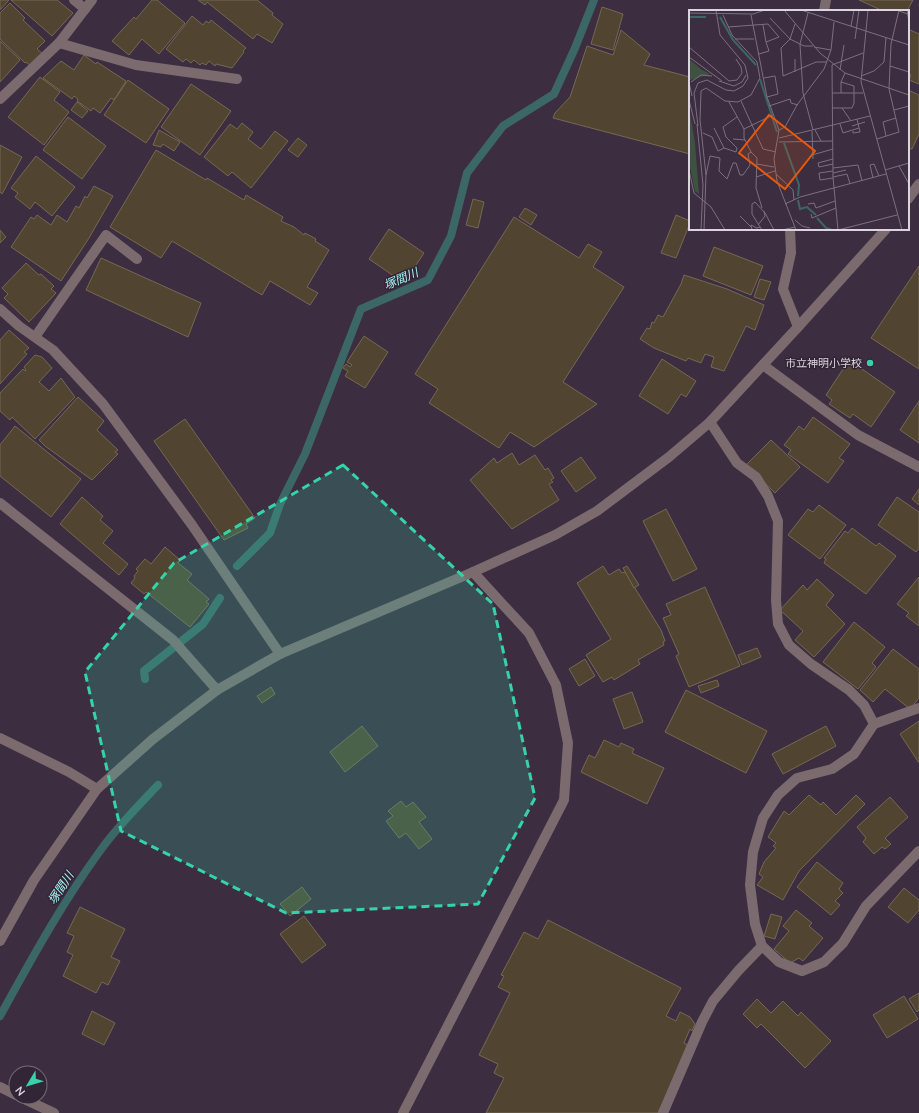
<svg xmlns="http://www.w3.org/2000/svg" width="919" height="1113" font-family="'Nunito Sans','Noto Sans JP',sans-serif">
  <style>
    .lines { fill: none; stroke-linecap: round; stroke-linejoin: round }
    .stream { stroke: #3c6767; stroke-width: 8 }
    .building { fill: #514532; stroke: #756853 }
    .minor { stroke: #7b6b6e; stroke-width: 10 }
    .marked { fill: #34d4a8; fill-opacity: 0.2; stroke: #34d4a8; stroke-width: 3; stroke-dasharray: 8 5; stroke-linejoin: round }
    .poi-dot { fill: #34d4a8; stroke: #322535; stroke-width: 1.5 }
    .labels { text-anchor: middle; stroke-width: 3; stroke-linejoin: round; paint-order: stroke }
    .poi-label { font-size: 11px; fill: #dcd4df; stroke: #322535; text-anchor: end }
    .water-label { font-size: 12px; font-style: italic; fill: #a5f4f4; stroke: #322535 }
    .inset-river { fill: none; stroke: #3c6767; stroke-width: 2 }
    .inset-road { fill: none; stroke: #7c7080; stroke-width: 1 }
    .view { fill: #e8590c; fill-opacity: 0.15; stroke: #e8590c; stroke-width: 2 }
    .inset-edge { fill: none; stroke: #dcd4df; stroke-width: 2 }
  </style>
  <rect width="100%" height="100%" fill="#3c2e40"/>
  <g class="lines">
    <g class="stream">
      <path d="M237,566L270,533L280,504L305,454L361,309L428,280L451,236L467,173L503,126L554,94L575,48L594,0"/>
      <path d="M145,679L144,671L203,624L220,598"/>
      <path d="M0,1016C31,960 62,903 100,851C117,827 138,806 158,785"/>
    </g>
  </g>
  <g class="building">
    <path d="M0,0H9L0,10Z"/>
    <path d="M11,0H57L73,13L52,36Z"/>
    <path d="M152,0H157L185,23L159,54L142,39L129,55L112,41L134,17L136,19Z"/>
    <path d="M198,0H257L273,13L272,15L283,24L272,43L257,34L253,39L207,2L205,5Z"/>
    <path d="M859,0H913L907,11H883Z"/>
    <path d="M10,3L25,18L23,20L45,41L37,49L43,54L32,67L26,62L25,63L0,39V13Z"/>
    <path d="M602,7L623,14L613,50L591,44Z"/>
    <path d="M192,16L203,25L206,21L209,23L211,20L246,48L243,51L244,52L232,68L216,64L215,66L209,61L206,65L202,63L200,65L194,60L191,63L186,59L183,62L166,49Z"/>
    <path d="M908,29L919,34V84L909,80L911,75L908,73Z"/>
    <path d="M621,30L650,54L644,65L690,77V154L553,118L555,113L570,97L587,46L613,55Z"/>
    <path d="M0,41L20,60L0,82Z"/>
    <path d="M84,55L96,64L97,62L126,81L114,100L111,98L100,113L93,108L91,111L77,101L78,99L74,96L72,99L43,78L61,61L74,70Z"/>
    <path d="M40,77L60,92L54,100L69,112L44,145L8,117Z"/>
    <path d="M128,80L169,109L146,143L104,115Z"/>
    <path d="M191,84L231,111L200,155L161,127Z"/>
    <path d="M908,90L919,95V134L912,149L908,148Z"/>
    <path d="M77,102L88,111L82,118L71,110Z"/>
    <path d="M68,117L106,146L82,179L43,150Z"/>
    <path d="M242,123L253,132L248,139L261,149L275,131L288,141L251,188L232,172L228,176L204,157L230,124L237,129Z"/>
    <path d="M159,130L180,142L174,151L163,144L161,147L153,145Z"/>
    <path d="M298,138L307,145L298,157L288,150Z"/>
    <path d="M0,145L22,157L2,194L0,192Z"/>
    <path d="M156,150L206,180L207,178L244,200L246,195L283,217L281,221L294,227L304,235L305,233L316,239L315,241L329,250L307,287L318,293L310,305L270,281L262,295L172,241L161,258L110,227Z"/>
    <path d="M36,156L75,187L52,216L35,202L30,209L15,197L18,193L11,188Z"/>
    <path d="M94,186L113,196L89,238L61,281L11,247L31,217L34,219L37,215L51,225L57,215L67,222L76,206L79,208L85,196L87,198Z"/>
    <path d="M473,199L484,202L478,228L466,225Z"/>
    <path d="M525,208L537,215L531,225L519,217Z"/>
    <path d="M676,215L690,221V223L676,258L661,253Z"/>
    <path d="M514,217L579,258L588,244L602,252L593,267L624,287L563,382L597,404L534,447L510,432L499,448L429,403L438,389L415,374Z"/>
    <path d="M389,229L424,253L404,283L369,259Z"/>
    <path d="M0,230L6,237L0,243Z"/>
    <path d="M714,247L763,266L751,295L703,276Z"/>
    <path d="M101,258L201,303L188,337L86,290Z"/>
    <path d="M26,263L39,275L41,274L54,286L51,289L56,293L29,322L4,298L8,294L2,288Z"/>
    <path d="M919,266V369L871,338Z"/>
    <path d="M684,275L727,289L764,305L755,330L746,326L724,371L711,367L714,357L705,354L701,363L688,358L686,361L654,348L640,339L647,328L650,329L652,322L654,323L658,315L663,317L681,284Z"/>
    <path d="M760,279L771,282L764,300L754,297Z"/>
    <path d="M9,330L29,348L24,352L27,354L0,384V340Z"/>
    <path d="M364,336L388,352L365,388L345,376L348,371L343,368L346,364L350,367L352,365L347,362Z"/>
    <path d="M35,355L42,357L52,368L39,382L49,391L61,378L75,397L35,439L12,417L10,420L0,411V393L23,369L25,371L26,370L24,367Z"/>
    <path d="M662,359L696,381L686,397L681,394L668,414L639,396Z"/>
    <path d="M849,360L895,392L871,427L853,414L850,418L829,404L832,400L826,395Z"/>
    <path d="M78,397L104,421L97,430L118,450L115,452L118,454L92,480L45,446L39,440Z"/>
    <path d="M919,401V443L900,430Z"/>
    <path d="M813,417L850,444L839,458L844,461L828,483L788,454L791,450L784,445L799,426L804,430Z"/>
    <path d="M185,419L255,518L246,524L248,528L224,540L154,441Z"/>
    <path d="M15,426L81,479L51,517L0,476V445Z"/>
    <path d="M771,440L800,467L775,493L746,465Z"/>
    <path d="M512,453L519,465L535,455L545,470L548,468L554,478L551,480L553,482L549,484L559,500L512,529L470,480L494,458L497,463Z"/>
    <path d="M581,457L596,478L576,492L561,471Z"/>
    <path d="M919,489V505L912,499Z"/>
    <path d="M82,497L103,516L100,520L113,531L103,543L128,564L119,575L60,524Z"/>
    <path d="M897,497L919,512V548L916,552L878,525Z"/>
    <path d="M819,505L846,525L820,559L788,535L808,509L813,512Z"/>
    <path d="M666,509L697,569L673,581L643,521Z"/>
    <path d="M852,528L876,546L879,543L896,556L866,594L824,563L826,559L824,558L845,531L848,533Z"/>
    <path d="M165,547L180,560L178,563L192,574L187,580L209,599L206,602L209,604L190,627L146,592L144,594L131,583L135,578L134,576L138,571L136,569L145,559L151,564Z"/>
    <path d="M603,566L609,575L619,569L622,573L625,572L661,630L665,641L663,642L664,645L638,660L640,664L614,680L612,677L603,682L586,655L611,639L577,583Z"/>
    <path d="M627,566L639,585L634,588L623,568Z"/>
    <path d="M919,577V626L906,616L909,613L897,604Z"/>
    <path d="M817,579L834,595L826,605L845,624L814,657L795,640L803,631L780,610L803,585L807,590Z"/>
    <path d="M705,587L740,666L689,687L676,656L679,654L663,618L671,615L666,604Z"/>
    <path d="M854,622L885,647L872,663L876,667L858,689L823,662Z"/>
    <path d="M757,648L761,657L742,665L738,655Z"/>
    <path d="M893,649L919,669V698L910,709L885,689L873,702L860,690Z"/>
    <path d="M585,659L595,676L579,686L569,669Z"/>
    <path d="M717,680L719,686L701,693L698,686Z"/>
    <path d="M271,687L275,694L262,703L257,696Z"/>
    <path d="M686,690L767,731L746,773L665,732Z"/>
    <path d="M632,692L643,722L624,729L613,699Z"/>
    <path d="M919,721V763L900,734Z"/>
    <path d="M362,726L378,746L345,772L330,752Z"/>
    <path d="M826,726L836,746L783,774L772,754Z"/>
    <path d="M604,740L619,747L621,743L634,749L632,753L664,768L647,804L581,772L589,755L595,758Z"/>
    <path d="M809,795L821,805L823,802L836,815L856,795L865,804L799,871L783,900L757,885L763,877L759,874L764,862L776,848L773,846L776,843L768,837L784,811L789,815Z"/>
    <path d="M890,797L908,817L885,838L891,844L885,849L882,847L874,854L863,842L866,838L857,827Z"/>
    <path d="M401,801L406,807L413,802L426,817L419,822L432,839L419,849L406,833L399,838L386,821L393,816L388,811Z"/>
    <path d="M817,862L843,883L839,889L843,893L835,901L840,905L831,915L797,887Z"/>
    <path d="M302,887L311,899L290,916L280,904Z"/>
    <path d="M904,888L919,900V910L908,923L888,907Z"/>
    <path d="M80,907L125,929L111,957L120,961L108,985L102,982L96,993L63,976L73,955L67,952L74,936L67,933Z"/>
    <path d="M796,910L812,923L809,926L823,938L803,961L799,958L790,963L774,949L789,931L783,926Z"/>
    <path d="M771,914L782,917L775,939L764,936Z"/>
    <path d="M304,916L326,945L302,963L280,934Z"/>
    <path d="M548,920L681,988L666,1016L676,1021L680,1012L690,1017L695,1024L692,1031L690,1029L684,1043L690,1046L658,1113H486L504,1078L494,1073L498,1064L479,1055L510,993L498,987L504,976L501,975L524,932L538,939Z"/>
    <path d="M919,993V1010L917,1012L909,999Z"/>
    <path d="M904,996L918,1019L887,1038L873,1015Z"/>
    <path d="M757,999L771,1013L783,1001L798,1016L801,1012L831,1041L805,1068L761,1024L757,1028L743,1014Z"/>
    <path d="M92,1011L115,1023L104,1045L82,1034Z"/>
  </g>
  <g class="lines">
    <g class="minor">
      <path d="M74,0L85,9"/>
      <path d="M824,11L826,0"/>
      <path d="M59,43L136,65L237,79"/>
      <path d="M0,99L59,43L92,0"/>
      <path d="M908,199L919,184"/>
      <path d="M790,229L791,253L783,289L798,327"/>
      <path d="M0,309L19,326L53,350L103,404L192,525L280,654"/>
      <path d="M35,337L106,235L137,259"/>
      <path d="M763,365L858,435L919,467"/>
      <path d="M710,422L737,463L756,477L768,496L778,521L776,600L778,624L789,645L811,664L849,690L864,705L874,724"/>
      <path d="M0,503L173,640L217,690"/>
      <path d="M919,708L874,724L854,754L832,769L797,778L778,795L763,818L753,852L750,885L755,924L762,946L779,962L802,971L824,962L843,943L866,906L919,851"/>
      <path d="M0,738L69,772L97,789"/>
      <path d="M0,941L34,880L97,789L153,739L217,690L280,654L473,572L555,535L597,511L669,457L710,422L798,327L886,229"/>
      <path d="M0,1087L16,1095"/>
      <path d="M20,1097L54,1113"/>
      <path d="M403,1113L564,800L568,743L556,685L529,633L473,572"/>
      <path d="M663,1113L702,1022L713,1001L738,971L762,946"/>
    </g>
  </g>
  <path class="marked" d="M343,465L493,604L535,798L478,904L286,913L121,831L85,672L174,563Z"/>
  <circle class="poi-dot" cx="870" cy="363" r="4"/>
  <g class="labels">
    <g class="poi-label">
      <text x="862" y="367">市立神明小学校</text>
    </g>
    <g class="water-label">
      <text transform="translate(401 279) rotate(-23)" y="4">塚間川</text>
      <text transform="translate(61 888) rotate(-57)" y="4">塚間川</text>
    </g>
  </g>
  <g transform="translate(689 10)">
    <rect width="220" height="220" fill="#3c2e40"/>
    <path d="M0,49L13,60L21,64L1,70ZM0,96L6,133L10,184L6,181L0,152Z" fill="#3e5242"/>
    <path class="inset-river" d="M0,7H17M31,7L44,30L67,55M71,69L88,122M95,133L110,175L109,186M109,190L111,199L118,197L127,205M128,208L137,218L143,220"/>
    <path class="inset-road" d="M95,0L131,43L156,63L220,85M112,0L220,35M179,0L172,72L213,220M207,0L219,4M218,0L220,12M0,3L64,4L76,0M119,3L111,34L114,83L124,120M62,5L78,87L90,120L85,149L88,171L107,220M81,8L101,29L115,36H124M106,14L101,29L92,38L94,66L127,52H138M162,16L165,0M39,17L79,14L90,27L77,32L74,15M46,29H65M166,29L170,0M0,37L40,71L48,70L53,63L52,57L47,49M125,37L142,40M70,44L80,41L77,32M0,47L33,71M106,49V62M201,56L220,62M151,60L155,35M172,66L185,61L195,52L197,27M75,68L86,66L89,84L78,87M30,71L45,76L53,72L57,65M0,72L3,86M2,72L12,65L23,66M143,83H174M152,83V72L156,63M0,90L6,114M52,91L74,139L87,142M40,92L55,119V128L62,142L68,148L67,178L73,198M80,96L101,89L102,93L109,95M143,98H163L165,93V76L152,72M153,98L162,111M205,100L220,96M8,114L14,175L12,220M151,114L154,123L170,118M9,116L5,83L9,73L18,70L37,80L45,81L54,76L59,68L56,55L31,25L27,0M163,116L176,112M25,118L35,138M55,119L84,105M90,120L96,117L108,95L135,59L142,40L145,12M126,120L132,131M123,121L124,149M164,121V123L171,122L168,109M14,123L23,127L29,141L35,138L47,142L48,138L37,127L34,117L48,107M197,126L194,112L207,108M90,128L181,106M44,129L56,130M188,129L210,122L200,79L202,34L210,0M90,132L144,131M123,145L144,139M31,148L30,161L38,169L44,153H47L51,165H54L61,155L59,144L62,142M144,149L129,153L130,157L144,154M68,154L85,157M210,156L220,174M144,158L169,155L173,171M0,160L5,183L22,197L36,220M196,160L220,153M144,161L130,163L131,170L144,168M144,163L157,160M87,164L104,180L105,190M17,165L21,146L31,148M67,167L86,161M144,167L158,164L161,174M184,168L181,155L185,154L190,166M96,194L111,187L197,164M119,194L125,193L127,198L146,191M122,204L123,208L147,198M51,206L62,217M106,210L113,216L121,218M69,215L76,206L75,201M15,220L17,165L11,110L12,81L17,78L36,91L49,92L62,85L71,68L68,52L43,25L34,5M63,220L62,215L68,218L71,217M73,220L63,204V194L66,192L76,203L85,220M93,220L106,217M149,220L144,167L143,55L174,43M149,220L208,205"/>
    <path class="view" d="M80,105L126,141L96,179L50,143Z"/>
    <rect width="220" height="220" class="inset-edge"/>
  </g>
  <g transform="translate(28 1085) rotate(232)"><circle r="19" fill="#322535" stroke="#766b79"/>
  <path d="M0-3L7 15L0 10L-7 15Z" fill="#34d4a8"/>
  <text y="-6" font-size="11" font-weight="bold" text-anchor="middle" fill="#dcd4df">N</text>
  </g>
</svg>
